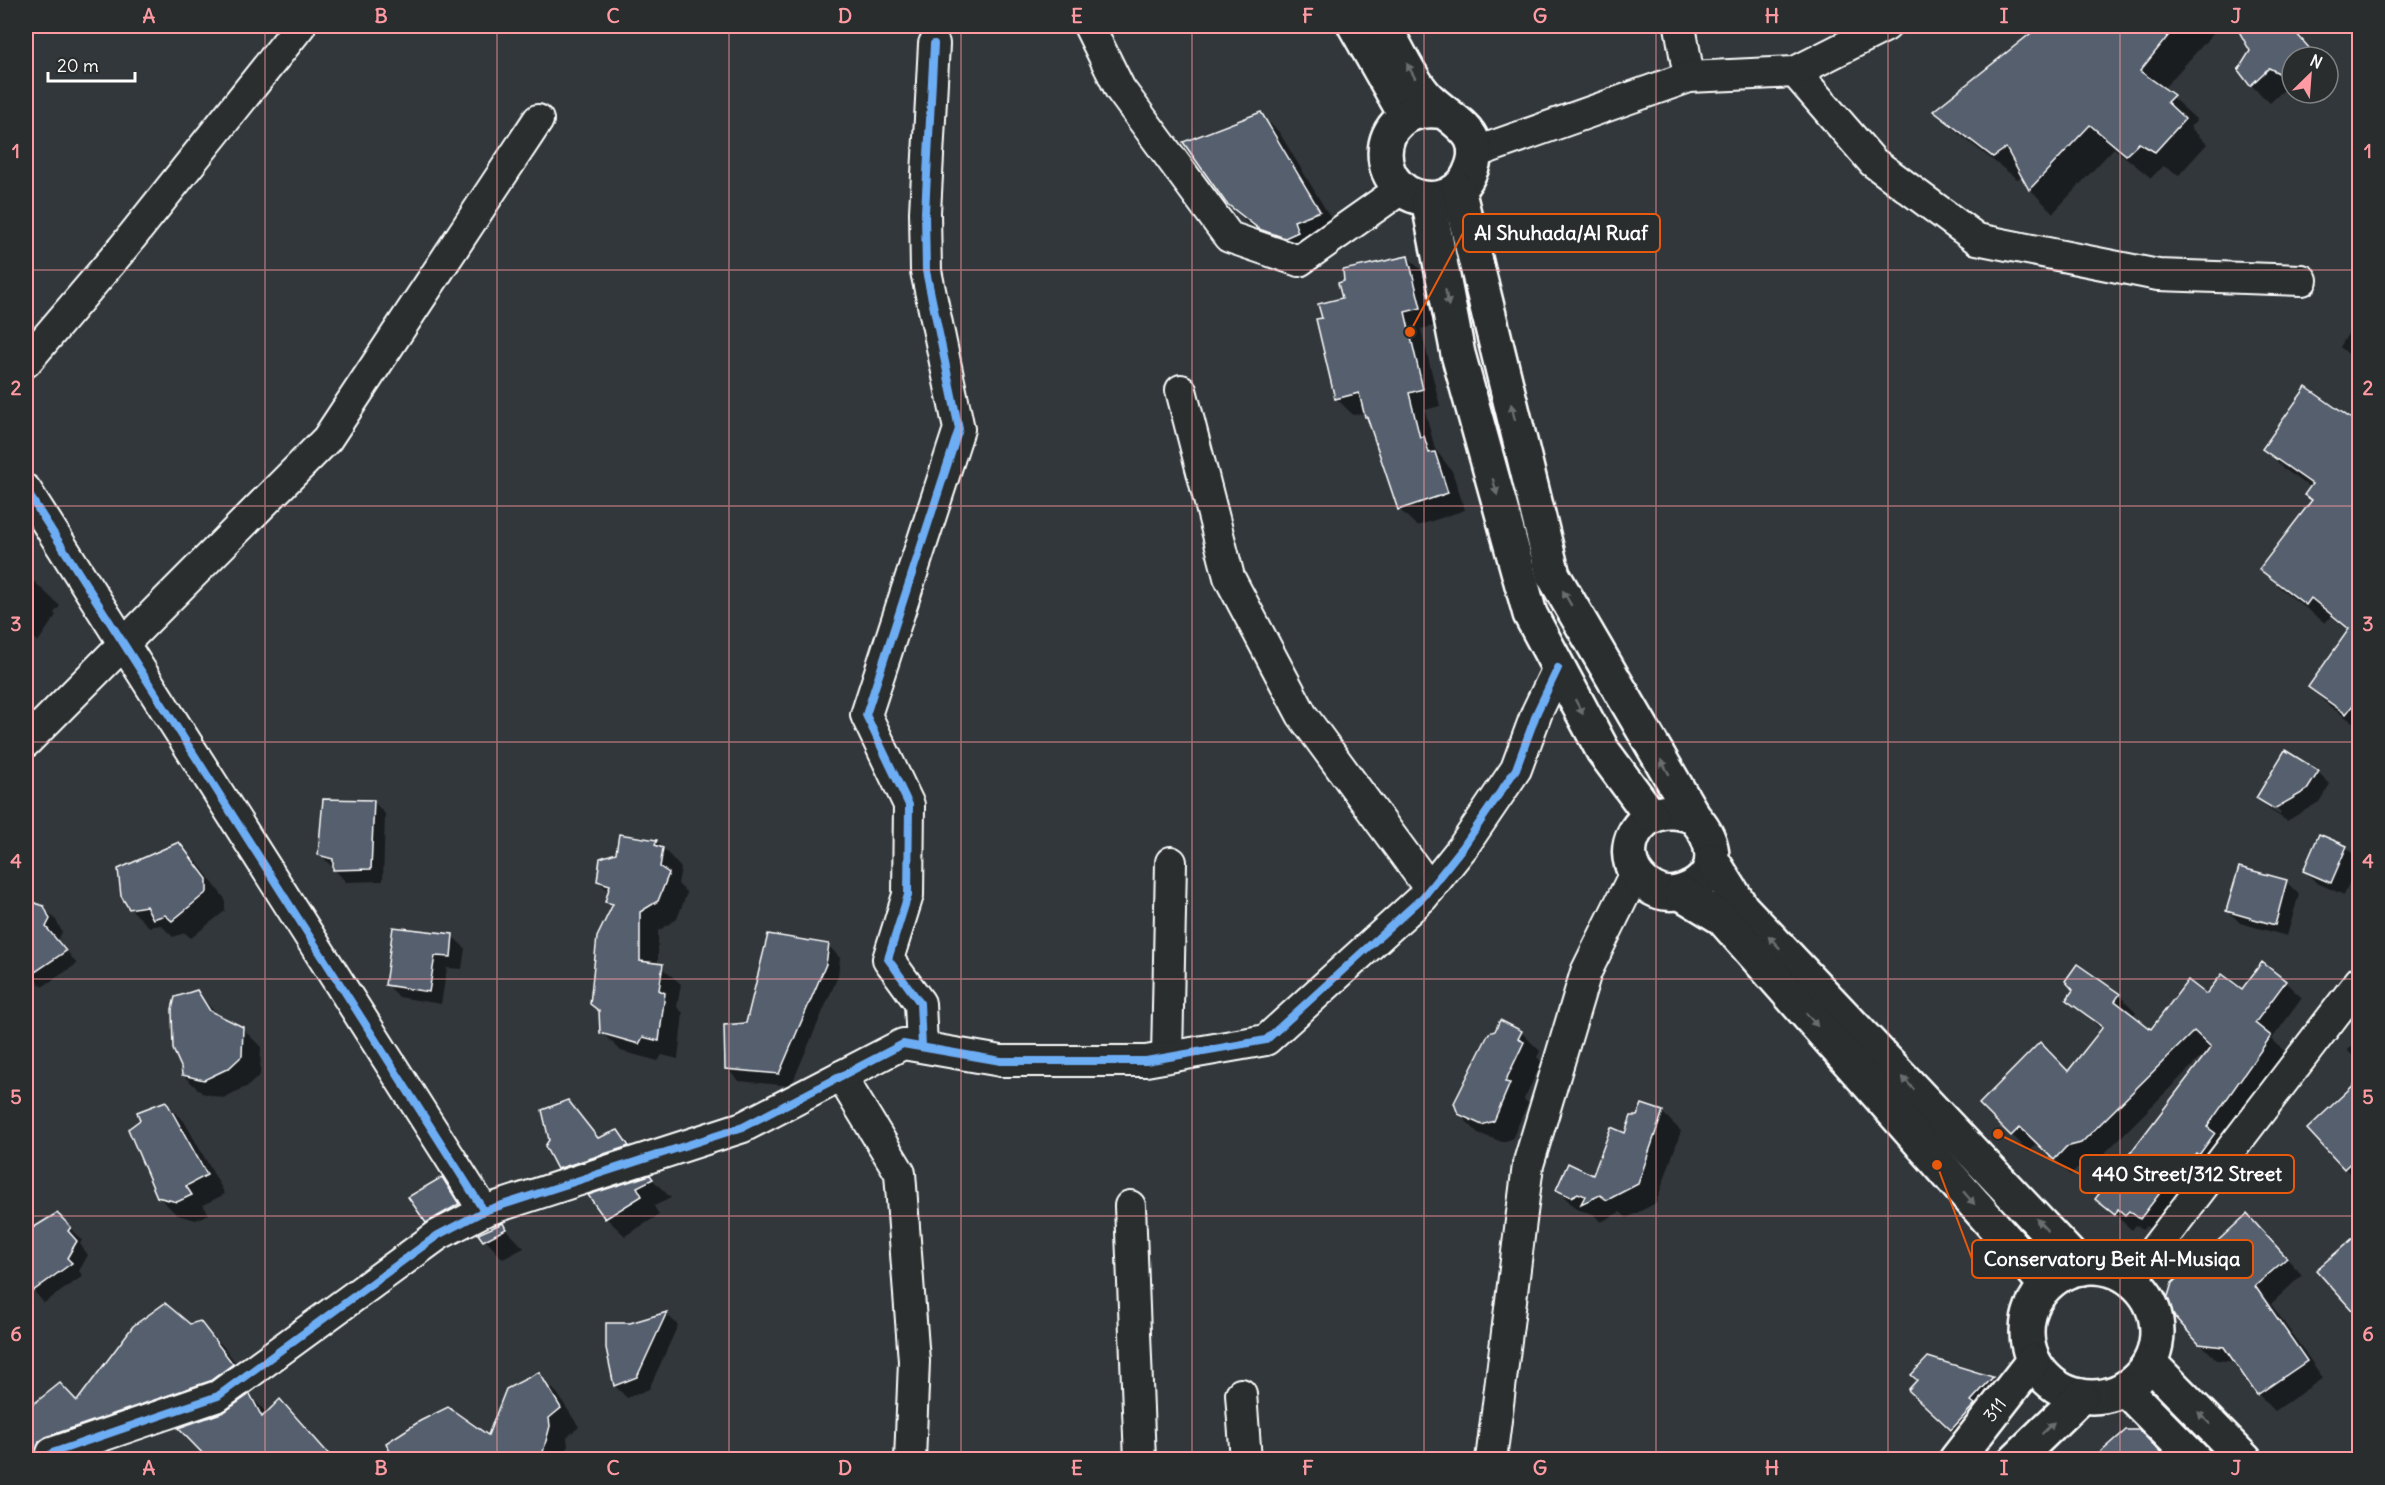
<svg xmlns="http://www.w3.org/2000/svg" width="2385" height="1485" font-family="Delius,sans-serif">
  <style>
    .shadow { fill: #0007; fill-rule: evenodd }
    .building { fill: #545e6e; stroke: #fff; stroke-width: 1.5 }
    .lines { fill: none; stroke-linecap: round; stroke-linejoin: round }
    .street-casing { stroke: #fff; stroke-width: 34 }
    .secondary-casing { stroke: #fff; stroke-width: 38 }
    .street { stroke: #2a2d2e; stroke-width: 30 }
    .secondary { stroke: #2a2d2e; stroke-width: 33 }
    .cycleway-casing { stroke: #2a2d2e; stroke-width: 11 }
    .cycleway { stroke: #6dadf4; stroke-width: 8 }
    .oneway { fill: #6a6c6d }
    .grid { fill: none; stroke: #ff9aa2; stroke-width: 1.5; stroke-opacity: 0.55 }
    .labels { text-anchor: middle; stroke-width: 4.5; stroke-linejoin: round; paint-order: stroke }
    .street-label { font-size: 18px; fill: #fff; stroke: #2a2d2e }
    .leader { fill: none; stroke: #e8590c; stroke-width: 2 }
    .callout-dot { fill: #e8590c; stroke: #2a2d2e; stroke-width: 2 }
    .callout { fill: #2a2d2e; stroke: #e8590c; stroke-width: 2 }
    .callout-label { font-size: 20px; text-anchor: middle; font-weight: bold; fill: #fff }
    .neatline { fill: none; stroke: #ff9aa2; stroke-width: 2 }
    .grid-label { font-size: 20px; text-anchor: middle; font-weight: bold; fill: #ff9aa2 }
  </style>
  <rect width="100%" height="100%" fill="#32373b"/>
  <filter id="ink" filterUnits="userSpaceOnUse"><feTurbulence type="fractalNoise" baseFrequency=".0167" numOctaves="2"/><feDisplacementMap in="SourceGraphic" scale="12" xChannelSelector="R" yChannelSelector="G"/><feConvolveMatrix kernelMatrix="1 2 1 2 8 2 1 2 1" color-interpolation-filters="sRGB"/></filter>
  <g filter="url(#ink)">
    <g class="shadow">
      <path d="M2043,26H2220L2163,89L2197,120L2190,127L2207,144L2179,175L2163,166L2151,178L2114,148L2053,213L2030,189L2023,176L2017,179L1959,134L1935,111Z"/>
      <path d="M2238,26H2292L2318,57H2292V87L2289,85L2270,103L2251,85L2252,51Z"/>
      <path d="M1260,114L1279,132L1338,230L1316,251L1279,247L1246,222L1227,202Z"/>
      <path d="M1408,257L1425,274L1438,325L1421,329L1440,406L1425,410L1435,449L1452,471L1465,510L1417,526L1399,509L1365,413L1353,415L1336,398L1324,319L1344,299Z"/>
      <path d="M2360,314V364L2340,347Z"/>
      <path d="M2360,438V727L2329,706L2310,687L2350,631L2331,616L2325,623L2280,588L2261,569L2313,501L2306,495L2311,488L2283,468L2264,449Z"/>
      <path d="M26,574L60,606L54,613L56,615L38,642L26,632Z"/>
      <path d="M2318,772L2330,784L2319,802L2287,821L2270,810L2258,798ZM2270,805L2281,812L2280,815L2270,809Z"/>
      <path d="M373,801L385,814L383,881L346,882L320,854Z"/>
      <path d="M620,836L657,841L681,868L678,884L687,893L677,919L658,931V965L681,984L677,1007L683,1013L678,1059L662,1055L658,1061L621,1051L602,1032L613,907L607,901L610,892L598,881L617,854ZM660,856H663L660,875Z"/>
      <path d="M179,843L197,862L225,899V911L191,938L185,933L173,937L161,925L149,927L130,908Z"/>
      <path d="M2346,847L2359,860L2344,895L2317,883L2304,871Z"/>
      <path d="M2286,882L2299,894L2287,936L2240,923L2228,911Z"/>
      <path d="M26,902L43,907L56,920L62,932L58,940L77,964L42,987L26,966Z"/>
      <path d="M452,936L465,948L462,969L447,968L441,1004L399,997L387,984Z"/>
      <path d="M828,945L840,958L838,976L791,1086L739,1081L727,1069L747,1025Z"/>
      <path d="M2285,982L2302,998L2272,1039L2287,1054L2158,1235L2146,1226L2143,1230L2136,1225L2132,1230L2097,1199L2208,1050L2098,1160L2083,1163L2071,1175L2038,1142L2029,1152L1981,1104L2068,1073L2103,1030L2068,1000L2119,995L2136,1012L2133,1016L2151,1031L2207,996Z"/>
      <path d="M197,992L220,1018L242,1028L261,1047L260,1075L248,1086L223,1098L202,1093L183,1075Z"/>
      <path d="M1521,1032L1540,1051L1537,1057L1542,1062L1524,1099L1528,1103L1512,1139L1502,1142L1478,1133L1459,1114Z"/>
      <path d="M2360,1038V1063L2347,1050Z"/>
      <path d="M2360,1081V1182L2345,1168Z"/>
      <path d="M567,1102L600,1139L617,1131L636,1150L577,1187L558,1168Z"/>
      <path d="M165,1103L184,1121L225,1194L203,1205L209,1214L196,1220L177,1215L158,1196Z"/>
      <path d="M1662,1112L1681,1131L1656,1203L1627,1218L1620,1212L1601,1222L1593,1214L1576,1209L1558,1190L1593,1177L1626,1135Z"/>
      <path d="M650,1177L671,1198L654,1206L659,1215L625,1236L606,1218L591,1196Z"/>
      <path d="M442,1179L460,1197L477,1223L446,1240L427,1222Z"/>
      <path d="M57,1215L82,1240L80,1244L88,1255L79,1271L83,1276L44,1303L26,1282V1234Z"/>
      <path d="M502,1225L524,1248L503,1259L480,1234Z"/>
      <path d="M2264,1233L2302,1275L2271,1304L2323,1378L2275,1411L2258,1394L2236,1362L2217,1360L2200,1343Z"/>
      <path d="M666,1314L678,1325L649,1389L627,1398L615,1386L608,1348L630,1325Z"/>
      <path d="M199,1323L223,1346L255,1388L235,1403L71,1460H41L26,1441V1412L60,1385L78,1403L189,1325Z"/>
      <path d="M1928,1359L1992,1378L2004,1390L1964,1441L1922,1402L1918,1380Z"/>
      <path d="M538,1374L557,1393L579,1427L567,1437L568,1446L564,1460H396L488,1437Z"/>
      <path d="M250,1396L267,1413L280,1401L335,1460H209L225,1414Z"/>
    </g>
    <g class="building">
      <path d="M2040,26H2176L2140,71L2174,95L2167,102L2185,119L2155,152L2139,143L2126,155L2090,125L2029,190L2006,148L1993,157L1933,111Z"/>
      <path d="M2236,26H2290L2317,57H2292V80L2269,68L2250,86L2238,70L2250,51Z"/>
      <path d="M1261,112L1320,211L1294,221L1298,232L1285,238L1259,229L1226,203L1183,142Z"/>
      <path d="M1408,256L1421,308L1405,312L1423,389L1409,393L1420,438L1424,436L1429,453L1435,452L1448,493L1398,510L1367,417H1365L1359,393L1335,399L1316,319L1322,318L1318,304L1342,298L1338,283L1344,281L1343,270Z"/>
      <path d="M2306,387L2360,425V696L2346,714L2308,687L2349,629L2311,598L2306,605L2259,569L2312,500L2304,495L2312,484L2262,449Z"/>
      <path d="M2285,750L2319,771L2307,790L2274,809L2256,798Z"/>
      <path d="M323,799L374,800L371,869L333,870V859L318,855Z"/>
      <path d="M619,834L657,840L655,845L663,848L660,867L669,873L658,901L640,912V961L663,964L659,990L665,993L659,1041L643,1037L639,1044L600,1033L599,1011L590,1004L597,937L613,904L605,902L610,885L597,881L600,858L616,853Z"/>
      <path d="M2319,834L2347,846L2331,883L2303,871Z"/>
      <path d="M179,842L207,879V892L172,921L165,915L153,919L146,906L129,909L121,896L118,869Z"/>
      <path d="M2239,867L2287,880L2275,925L2226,911Z"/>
      <path d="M26,900L44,906L50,919L46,927L66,951L26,978Z"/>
      <path d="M393,927L453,934L451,957L435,956L429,992L385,985Z"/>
      <path d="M768,934L829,944L826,964L779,1074L725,1069L724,1025L746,1023Z"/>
      <path d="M2262,962L2286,981L2255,1023L2271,1036L2207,1127L2215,1133L2199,1155L2196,1153L2179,1174L2176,1172L2140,1219L2129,1211L2125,1215L2118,1209L2115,1215L2095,1199L2211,1047L2194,1031L2081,1143L2066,1147L2054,1160L2020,1127L2011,1136L1979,1104L2040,1042L2068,1071L2103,1027L2066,1000L2073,990L2065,981L2077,964L2120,994L2115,1001L2151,1029L2188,980L2206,994L2222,974L2242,989Z"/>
      <path d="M197,990L210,1011L243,1027L242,1056L229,1068L204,1080L182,1075L181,1067L173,1049L172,1009L175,997Z"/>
      <path d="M1500,1020L1522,1031L1518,1039L1524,1042L1505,1082L1510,1083L1494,1121L1482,1125L1458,1114L1454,1103L1489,1033L1495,1031Z"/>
      <path d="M2360,1079V1154L2344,1169L2307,1129Z"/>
      <path d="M568,1100L598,1138L618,1130L629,1146L557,1169L545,1146L549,1140L542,1110Z"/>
      <path d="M166,1101L207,1175L186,1186L192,1195L177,1202L157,1197L128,1129L140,1120L137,1112Z"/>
      <path d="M1642,1104L1663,1111L1638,1184L1607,1200L1600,1195L1581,1204L1585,1196L1578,1193L1571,1197L1556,1190L1568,1163L1593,1175L1611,1127L1625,1133L1631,1116H1637Z"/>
      <path d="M650,1175L653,1179L637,1187L642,1196L605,1219L588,1195Z"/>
      <path d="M442,1177L459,1204L426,1223L408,1197Z"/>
      <path d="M57,1213L71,1227L68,1231L77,1241L67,1258L72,1263L26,1296V1232Z"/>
      <path d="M2247,1214L2287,1258L2255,1286L2307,1361L2257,1395L2224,1347L2199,1344L2165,1306L2172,1283Z"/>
      <path d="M503,1223L506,1229L483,1241L478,1234Z"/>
      <path d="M2360,1232V1319L2316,1270Z"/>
      <path d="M165,1303L190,1324L200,1321L233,1364L210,1381L46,1437L39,1442L35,1456L26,1444V1410L60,1383L77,1401L133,1326Z"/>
      <path d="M667,1312L637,1377L614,1386L606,1348V1323H630Z"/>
      <path d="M1928,1357L1993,1377L1971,1401L1975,1404L1951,1430L1908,1390L1917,1380L1911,1375Z"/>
      <path d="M539,1372L561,1408L549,1418L550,1426L542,1456L533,1453L531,1460H394L386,1443L420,1421L448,1407L488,1435L506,1389Z"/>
      <path d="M250,1394L262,1417L280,1399L334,1460H209L178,1428L224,1412Z"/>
      <path d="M2126,1430H2139L2168,1460H2092Z"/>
    </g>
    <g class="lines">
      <defs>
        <g id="street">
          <path d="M1089,26L1120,89L1229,237L1299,261L1401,189"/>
          <path d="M1680,26L1689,77"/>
          <path d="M1795,72L1873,162L1977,239L2158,275L2302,280"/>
          <path d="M1474,153L1689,77L1795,72L1886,26"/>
          <path d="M26,362L122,249L300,26"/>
          <path d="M1181,390L1229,577L1302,715L1430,889"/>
          <path d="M26,490L484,1211"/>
          <path d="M26,742L327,439L538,120"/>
          <path d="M922,1047L920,1003L888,959L908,895L909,805L866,715L959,429L926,271L925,212L934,44"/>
          <path d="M1167,1057L1171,862"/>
          <path d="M841,1076L900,1173L914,1361L910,1460"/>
          <path d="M1130,1206L1140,1460"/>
          <path d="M2131,1280L2360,981"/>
          <path d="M1241,1394L1246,1460"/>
          <path d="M52,1453L218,1396L438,1235L484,1211L743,1127L903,1044L1001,1061H1146L1266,1040L1423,897L1463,847L1516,769L1537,712L1558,668"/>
          <path d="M1491,1460L1528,1165L1586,972L1635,873"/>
        </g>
        <g id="secondary">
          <path d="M1355,26L1406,116"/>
          <path d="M1384,26C1396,46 1410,79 1426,96C1449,121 1490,131 1469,174C1464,186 1451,196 1438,198C1369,206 1364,99 1444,112"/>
          <path d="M1458,189L1553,575L1694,817C1717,843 1722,877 1684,891C1674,895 1662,894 1653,889C1605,862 1637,793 1694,817"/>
          <path d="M1428,199L1458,354L1530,614L1603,751L1651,816"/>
          <path d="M1712,860L1742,908L2082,1268"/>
          <path d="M1681,893L1722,918L2046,1285"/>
          <circle cx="2092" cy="1332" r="65"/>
          <path d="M2150,1363L2245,1460"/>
          <path d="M2125,1389L2195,1460"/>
          <path d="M1956,1460L2033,1361"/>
          <path d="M2015,1460L2081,1396"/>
        </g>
      </defs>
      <use href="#street" class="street-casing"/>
      <use href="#secondary" class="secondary-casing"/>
      <use href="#street" class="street"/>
      <use href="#secondary" class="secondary"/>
      <defs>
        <g id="cycleway">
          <path d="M26,490L484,1211"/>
          <path d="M922,1047L920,1003L888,959L908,895L909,805L866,715L959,429L926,271L925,212L934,44"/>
          <path d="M52,1453L218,1396L438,1235L484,1211L743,1127L903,1044L1001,1061H1146L1266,1040L1423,897L1463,847L1516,769L1537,712L1558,668"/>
        </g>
      </defs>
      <use href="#cycleway" class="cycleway-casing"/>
      <use href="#cycleway" class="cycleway"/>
    </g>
    <defs><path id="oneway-solid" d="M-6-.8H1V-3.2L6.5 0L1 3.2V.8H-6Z" transform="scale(1.5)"/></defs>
    <g class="oneway">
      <use href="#oneway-solid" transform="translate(1411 71) rotate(-120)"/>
      <use href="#oneway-solid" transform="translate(1447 298) rotate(79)"/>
      <use href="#oneway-solid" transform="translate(1513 412) rotate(-104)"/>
      <use href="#oneway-solid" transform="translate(1495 487) rotate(75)"/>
      <use href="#oneway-solid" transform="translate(1567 598) rotate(-120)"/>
      <use href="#oneway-solid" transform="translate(1579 707) rotate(62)"/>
      <use href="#oneway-solid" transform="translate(1665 767) rotate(-120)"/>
      <use href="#oneway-solid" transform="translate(1774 942) rotate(-133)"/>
      <use href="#oneway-solid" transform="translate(1812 1020) rotate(49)"/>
      <use href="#oneway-solid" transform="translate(1908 1083) rotate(-133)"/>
      <use href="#oneway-solid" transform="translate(1969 1198) rotate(49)"/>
      <use href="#oneway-solid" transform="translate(2042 1225) rotate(-133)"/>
      <use href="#oneway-solid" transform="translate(2204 1418) rotate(-135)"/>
      <use href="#oneway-solid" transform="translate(2048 1428) rotate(-44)"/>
    </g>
  </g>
  <path class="grid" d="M265,26V1460M497,26V1460M729,26V1460M961,26V1460M1192,26V1460M1424,26V1460M1656,26V1460M1888,26V1460M2120,26V1460M26,270H2360M26,506H2360M26,742H2360M26,979H2360M26,1216H2360"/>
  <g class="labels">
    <g class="street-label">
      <text transform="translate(1995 1410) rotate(-52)" y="6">311</text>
    </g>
  </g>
  <path class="leader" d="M1410 332L1463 233M1998 1134L2080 1174M1937 1165L1972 1259"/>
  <g class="callout-dot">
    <circle cx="1410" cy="332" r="6"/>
    <circle cx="1998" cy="1134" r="6"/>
    <circle cx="1937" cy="1165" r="6"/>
  </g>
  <g class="callout">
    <rect x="1463" y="214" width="197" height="38" rx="6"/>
    <rect x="2080" y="1155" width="214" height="38" rx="6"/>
    <rect x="1972" y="1240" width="281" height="38" rx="6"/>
  </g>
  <g class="callout-label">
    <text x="1561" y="240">Al Shuhada/Al Ruaf</text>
    <text x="2187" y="1181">440 Street/312 Street</text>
    <text x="2112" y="1266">Conservatory Beit Al-Musiqa</text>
  </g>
  <rect width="2385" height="1485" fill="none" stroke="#2a2d2e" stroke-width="66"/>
  <g transform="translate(2310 75) rotate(25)"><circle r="28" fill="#2a2d2e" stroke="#7f8182" stroke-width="1.5"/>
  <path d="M0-4.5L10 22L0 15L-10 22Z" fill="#ff9aa2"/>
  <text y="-9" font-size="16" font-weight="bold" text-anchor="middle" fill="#ffffff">N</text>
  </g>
  <path d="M48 72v9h87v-9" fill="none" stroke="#ffffff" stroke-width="3"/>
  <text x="57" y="72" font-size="18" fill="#ffffff" stroke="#2a2d2e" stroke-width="4.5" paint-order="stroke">20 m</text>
  <rect x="33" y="33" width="2319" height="1419" class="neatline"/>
  <g class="grid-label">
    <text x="149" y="23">A</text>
    <text x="381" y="23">B</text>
    <text x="613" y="23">C</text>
    <text x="845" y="23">D</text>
    <text x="1077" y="23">E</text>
    <text x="1308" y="23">F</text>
    <text x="1540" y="23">G</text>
    <text x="1772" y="23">H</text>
    <text x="2004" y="23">I</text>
    <text x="2236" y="23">J</text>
    <text x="16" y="158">1</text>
    <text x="2368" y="158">1</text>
    <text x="16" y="395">2</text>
    <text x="2368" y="395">2</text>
    <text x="16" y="631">3</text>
    <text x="2368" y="631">3</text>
    <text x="16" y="868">4</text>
    <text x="2368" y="868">4</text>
    <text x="16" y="1104">5</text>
    <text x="2368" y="1104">5</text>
    <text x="16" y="1341">6</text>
    <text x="2368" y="1341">6</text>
    <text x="149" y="1475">A</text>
    <text x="381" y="1475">B</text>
    <text x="613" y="1475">C</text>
    <text x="845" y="1475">D</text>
    <text x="1077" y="1475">E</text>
    <text x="1308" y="1475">F</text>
    <text x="1540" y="1475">G</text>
    <text x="1772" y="1475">H</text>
    <text x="2004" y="1475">I</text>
    <text x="2236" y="1475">J</text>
  </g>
</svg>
